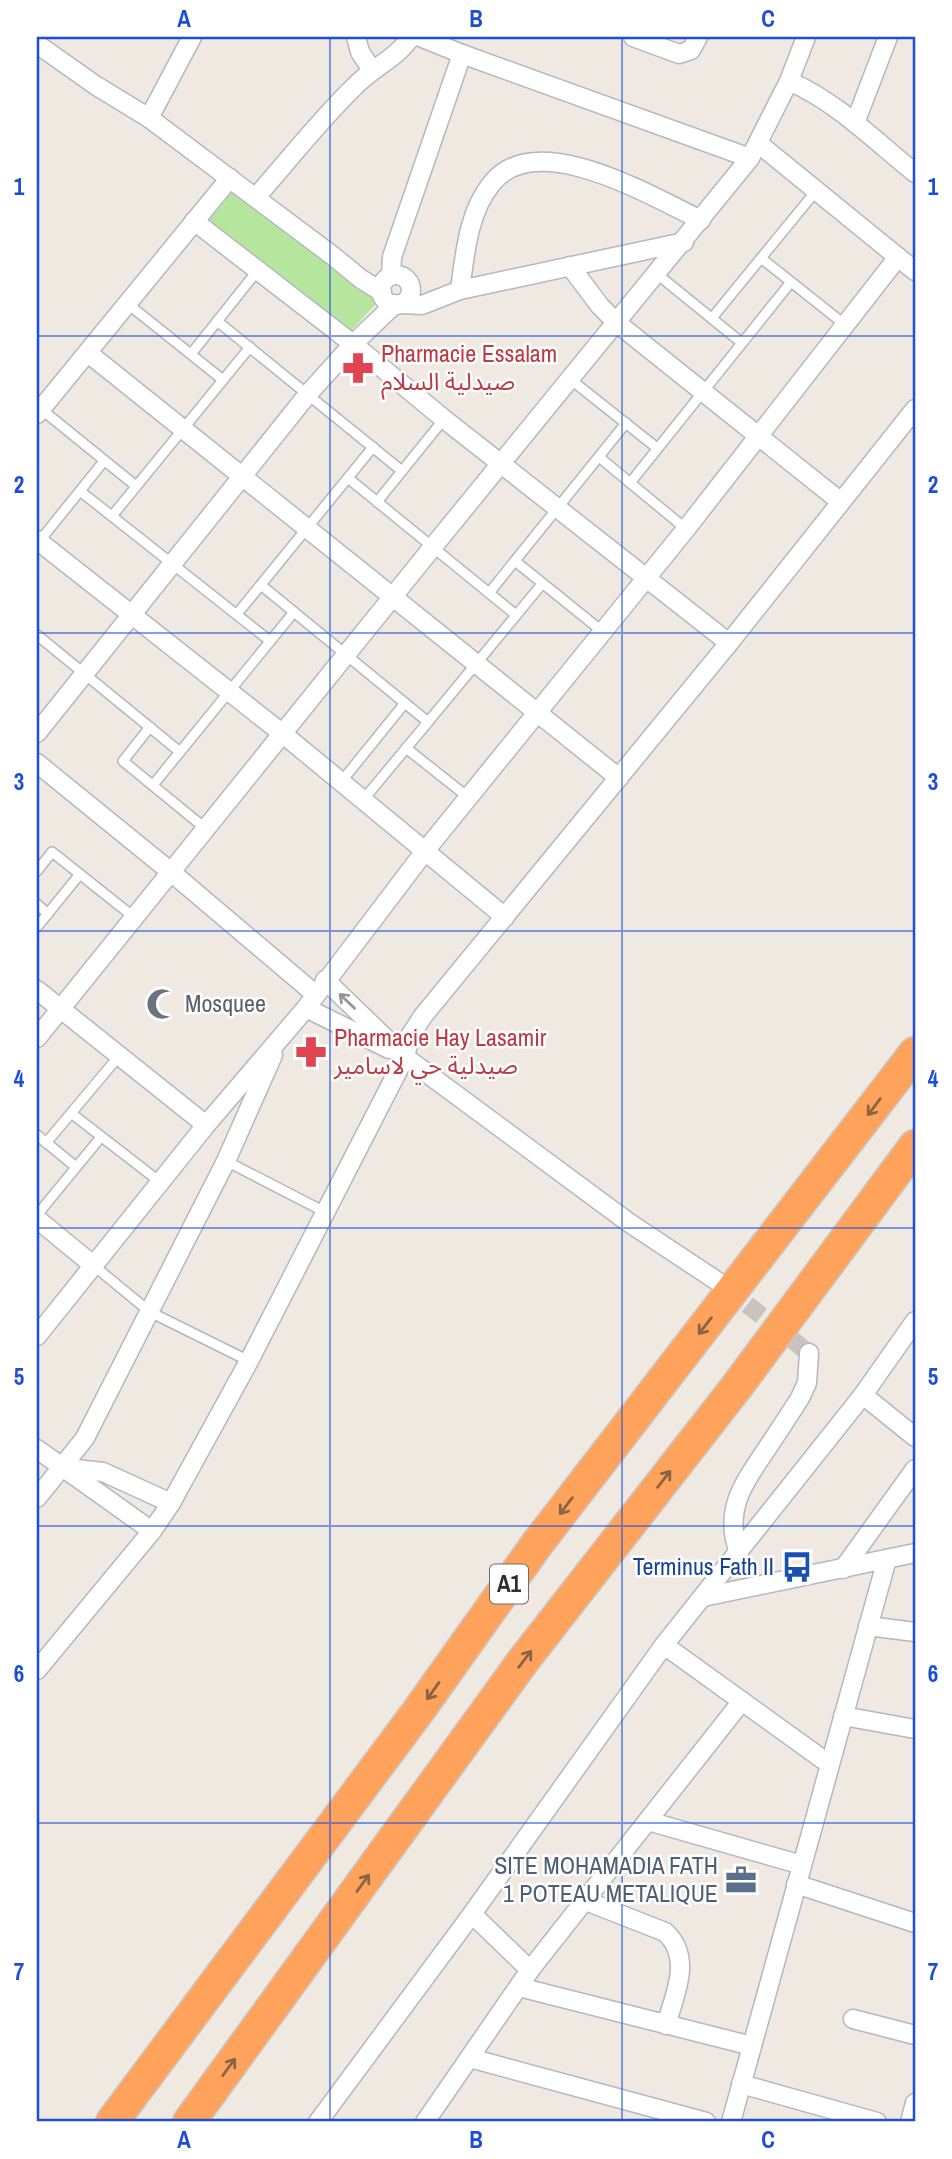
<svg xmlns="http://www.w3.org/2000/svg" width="952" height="2159" font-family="'Archivo Narrow','Noto Sans Arabic',sans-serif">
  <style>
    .green { fill: #b6e59e }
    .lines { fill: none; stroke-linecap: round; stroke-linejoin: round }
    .street-tunnel { stroke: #c8c4bd; stroke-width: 18; stroke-dasharray: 18 9; stroke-linecap: butt }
    .lane-casing { stroke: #b4b7c1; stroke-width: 12 }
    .street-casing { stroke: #b4b7c1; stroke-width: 21 }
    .highway-casing { stroke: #c9c9c9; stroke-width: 35 }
    .lane { stroke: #fff; stroke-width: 9 }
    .street { stroke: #fff; stroke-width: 18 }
    .highway { stroke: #ffa35c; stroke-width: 32 }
    .oneway { stroke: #969696 }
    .oneway2 { stroke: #8c6343 }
    .grid { fill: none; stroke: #1d4ed8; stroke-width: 2; stroke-opacity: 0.55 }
    .labels { text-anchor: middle; stroke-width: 5; stroke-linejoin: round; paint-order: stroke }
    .shield { fill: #fff; stroke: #6d6d6d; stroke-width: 2 }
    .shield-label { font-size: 23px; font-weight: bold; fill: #2e2e2e }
    .health-label { font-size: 24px; fill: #be3a42; stroke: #fff; text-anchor: start }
    .worship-label { font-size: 24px; fill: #5b616d; stroke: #fff; text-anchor: start }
    .transit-label { font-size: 24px; fill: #164399; stroke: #fff; text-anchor: end }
    .service-label { font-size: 24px; fill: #4e5e75; stroke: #fff; text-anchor: end }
    .neatline { fill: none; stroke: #1d4ed8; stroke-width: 2.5 }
    .grid-label { font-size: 23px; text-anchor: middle; font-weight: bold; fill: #1d4ed8 }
  </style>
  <rect width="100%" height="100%" fill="#efe9e1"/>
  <path class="green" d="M233,191L386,293L346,336L206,224Z"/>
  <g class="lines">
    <path class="street-tunnel" d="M726,1288L809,1353"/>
    <defs>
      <g id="lane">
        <path d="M761,258L844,324"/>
        <path d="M657,274L742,343"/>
        <path d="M128,304L223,380"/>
        <path d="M712,318L816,191"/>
        <path d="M217,321L402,471"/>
        <path d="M191,354L258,270"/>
        <path d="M570,379L657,448"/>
        <path d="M41,409L136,486"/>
        <path d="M599,457L686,529"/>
        <path d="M348,478L516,615"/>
        <path d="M630,483L791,282"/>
        <path d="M80,491L270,641"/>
        <path d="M377,502L444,419"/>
        <path d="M112,516L250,347"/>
        <path d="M38,543L104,461"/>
        <path d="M515,561L603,632"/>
        <path d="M261,585L428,722L542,584"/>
        <path d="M489,593L626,423"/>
        <path d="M237,614L373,447"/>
        <path d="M37,635L180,752"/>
        <path d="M150,727L123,761L206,829"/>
        <path d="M406,748L469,798"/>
        <path d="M341,782L405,703"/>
        <path d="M153,785L294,612"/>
        <path d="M363,800L428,722"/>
        <path d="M37,871L52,852L135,918"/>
        <path d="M37,904L48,914"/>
        <path d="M37,927L80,874"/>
        <path d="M71,1113L160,1182"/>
        <path d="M37,1135L76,1167"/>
        <path d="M46,1143L119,1056"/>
        <path d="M226,1161L325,1212"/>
        <path d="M37,1215L101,1137"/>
        <path d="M93,1265L150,1312L249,1361"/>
      </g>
      <g id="street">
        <path d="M356,37L360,52L372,70"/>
        <path d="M420,37L462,54L750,158"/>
        <path d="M633,37L679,54L691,50L698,37"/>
        <path d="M37,44L95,85L149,118L333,256L361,279L382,292"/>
        <path d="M789,81C837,102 875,141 915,173"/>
        <path d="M149,118L192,37"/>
        <path d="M855,123L888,37"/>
        <path d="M759,144L915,271"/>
        <path d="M256,197C288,161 319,121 354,87C372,68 397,58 411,37"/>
        <path d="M194,221L353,344L444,419L729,643"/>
        <path d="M570,266L600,306L617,323L841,502"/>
        <circle cx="396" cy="290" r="15"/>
        <path d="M391,276L392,257L462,54"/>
        <path d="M460,290C465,254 468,212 492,183C537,127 652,197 701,220"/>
        <path d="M403,304L422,305L460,290L684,242"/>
        <path d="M88,353L619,778"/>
        <path d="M37,414L230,178"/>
        <path d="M37,540L283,734L505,917"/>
        <path d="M37,733L308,394L353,344L395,304"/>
        <path d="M37,763L171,872L315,994"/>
        <path d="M325,980L405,1057L628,1222L717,1281"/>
        <path d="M37,990L206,1125"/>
        <path d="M306,1008L389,1049"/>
        <path d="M37,1038L432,548L750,158L789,81L806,37"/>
        <path d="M37,1219L93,1265"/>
        <path d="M37,1336L206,1125L306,1008L425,851L686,529L898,257"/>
        <path d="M863,1395L915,1437"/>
        <path d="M37,1449L152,1531"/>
        <path d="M66,1468L103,1472L171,1503"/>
        <path d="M37,1498L85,1438L226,1161L273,1055"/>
        <path d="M739,1553C724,1512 741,1487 764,1453C776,1435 788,1417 800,1398L807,1383L809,1353"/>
        <path d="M843,1569L915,1469"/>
        <path d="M703,1597L915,1553"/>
        <path d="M868,1626L915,1632"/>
        <path d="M664,1645L829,1764"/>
        <path d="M37,1670L152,1531L171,1503L249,1361L405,1057L410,1036L423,1016L729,643L915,409"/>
        <path d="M843,1716L915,1729"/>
        <path d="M648,1821L802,1865"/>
        <path d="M796,1884L915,1923"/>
        <path d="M586,1901L665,1932C693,1957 675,1994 666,2025"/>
        <path d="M472,1914L530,1970"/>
        <path d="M519,1987L752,2046"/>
        <path d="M853,2019L915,2035"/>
        <path d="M470,2058L706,2122"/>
        <path d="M741,2084L877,2122"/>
        <path d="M318,2122L472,1914L664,1645L863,1395L915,1321"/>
        <path d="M425,2122L530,1970L742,1701"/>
        <path d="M731,2122L887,1559"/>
        <path d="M910,2122L915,2103"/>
      </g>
      <g id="highway">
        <path d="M112,2122L419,1710L537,1544L915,1053"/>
        <path d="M189,2122L523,1661L738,1385L915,1146"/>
      </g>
    </defs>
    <use href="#lane" class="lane-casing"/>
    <use href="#street" class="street-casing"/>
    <use href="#highway" class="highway-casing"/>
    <use href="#lane" class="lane"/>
    <use href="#street" class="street"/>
    <use href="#highway" class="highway"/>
  </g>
  <defs><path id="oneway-shaft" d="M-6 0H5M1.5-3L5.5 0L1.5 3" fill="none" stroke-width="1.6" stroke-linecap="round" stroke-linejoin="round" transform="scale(1.75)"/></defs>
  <use class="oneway" href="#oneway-shaft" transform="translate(347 1001) rotate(-136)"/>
  <g class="oneway2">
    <use href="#oneway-shaft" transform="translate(874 1107) rotate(127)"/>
    <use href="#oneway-shaft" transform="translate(705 1326) rotate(128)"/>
    <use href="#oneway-shaft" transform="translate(664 1479) rotate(-52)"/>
    <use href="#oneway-shaft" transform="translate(566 1506) rotate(127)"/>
    <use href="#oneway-shaft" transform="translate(525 1659) rotate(-53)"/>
    <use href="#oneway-shaft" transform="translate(433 1691) rotate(125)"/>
    <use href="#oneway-shaft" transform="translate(363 1883) rotate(-54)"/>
    <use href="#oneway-shaft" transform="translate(229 2067) rotate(-54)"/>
  </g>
  <path class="grid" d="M330,37V2122M622,37V2122M37,336H915M37,633H915M37,931H915M37,1228H915M37,1526H915M37,1823H915"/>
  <defs>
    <symbol id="pharmacy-bare" viewBox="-9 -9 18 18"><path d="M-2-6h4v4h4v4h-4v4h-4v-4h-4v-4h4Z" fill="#e0444e" stroke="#fff" stroke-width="2.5" paint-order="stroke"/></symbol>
    <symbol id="mosque-bare" viewBox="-9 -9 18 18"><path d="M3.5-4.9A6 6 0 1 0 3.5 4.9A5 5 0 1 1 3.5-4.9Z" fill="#6b7280" stroke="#fff" stroke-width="2.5" paint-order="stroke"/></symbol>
    <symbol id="bus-bare" viewBox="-9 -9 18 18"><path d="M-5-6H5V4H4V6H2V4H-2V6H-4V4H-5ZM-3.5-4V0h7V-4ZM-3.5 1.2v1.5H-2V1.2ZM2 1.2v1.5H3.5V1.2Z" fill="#1a4fb4" stroke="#fff" stroke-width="2.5" paint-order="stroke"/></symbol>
    <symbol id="office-bare" viewBox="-9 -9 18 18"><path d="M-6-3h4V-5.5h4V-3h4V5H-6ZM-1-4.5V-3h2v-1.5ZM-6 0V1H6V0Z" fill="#5c6f8a" stroke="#fff" stroke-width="2.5" paint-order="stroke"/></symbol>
  </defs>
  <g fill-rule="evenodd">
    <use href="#pharmacy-bare" x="336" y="346" width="44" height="44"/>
    <use href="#mosque-bare" x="140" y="982" width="44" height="44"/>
    <use href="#pharmacy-bare" x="289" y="1030" width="44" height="44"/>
    <use href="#bus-bare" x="775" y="1545" width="44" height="44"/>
    <use href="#office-bare" x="719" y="1858" width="44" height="44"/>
  </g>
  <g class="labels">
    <rect class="shield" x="490" y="1564.5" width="38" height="39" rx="5"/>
    <g class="shield-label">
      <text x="509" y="1592">A1</text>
    </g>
    <g class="health-label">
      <text x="381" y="362">Pharmacie Essalam<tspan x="381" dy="28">صيدلية السلام</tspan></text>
      <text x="334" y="1046">Pharmacie Hay Lasamir<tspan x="334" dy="28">صيدلية حي لاسامير</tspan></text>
    </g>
    <g class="worship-label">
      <text x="185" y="1012">Mosquee</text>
    </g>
    <g class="transit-label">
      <text x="774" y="1575">Terminus Fath II</text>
    </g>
    <g class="service-label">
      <text x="718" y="1874">SITE MOHAMADIA FATH<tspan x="718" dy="28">1 POTEAU METALIQUE</tspan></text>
    </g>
  </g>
  <rect width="952" height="2159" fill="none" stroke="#ffffff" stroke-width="77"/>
  <rect x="38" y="38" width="876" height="2082" class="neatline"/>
  <g class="grid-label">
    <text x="184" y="27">A</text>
    <text x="476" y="27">B</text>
    <text x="768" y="27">C</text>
    <text x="19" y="195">1</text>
    <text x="933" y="195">1</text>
    <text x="19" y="493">2</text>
    <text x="933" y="493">2</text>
    <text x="19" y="790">3</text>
    <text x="933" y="790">3</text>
    <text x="19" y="1087">4</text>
    <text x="933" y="1087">4</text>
    <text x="19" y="1385">5</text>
    <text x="933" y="1385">5</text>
    <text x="19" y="1682">6</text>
    <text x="933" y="1682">6</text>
    <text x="19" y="1980">7</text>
    <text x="933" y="1980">7</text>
    <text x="184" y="2148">A</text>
    <text x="476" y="2148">B</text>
    <text x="768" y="2148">C</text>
  </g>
</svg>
